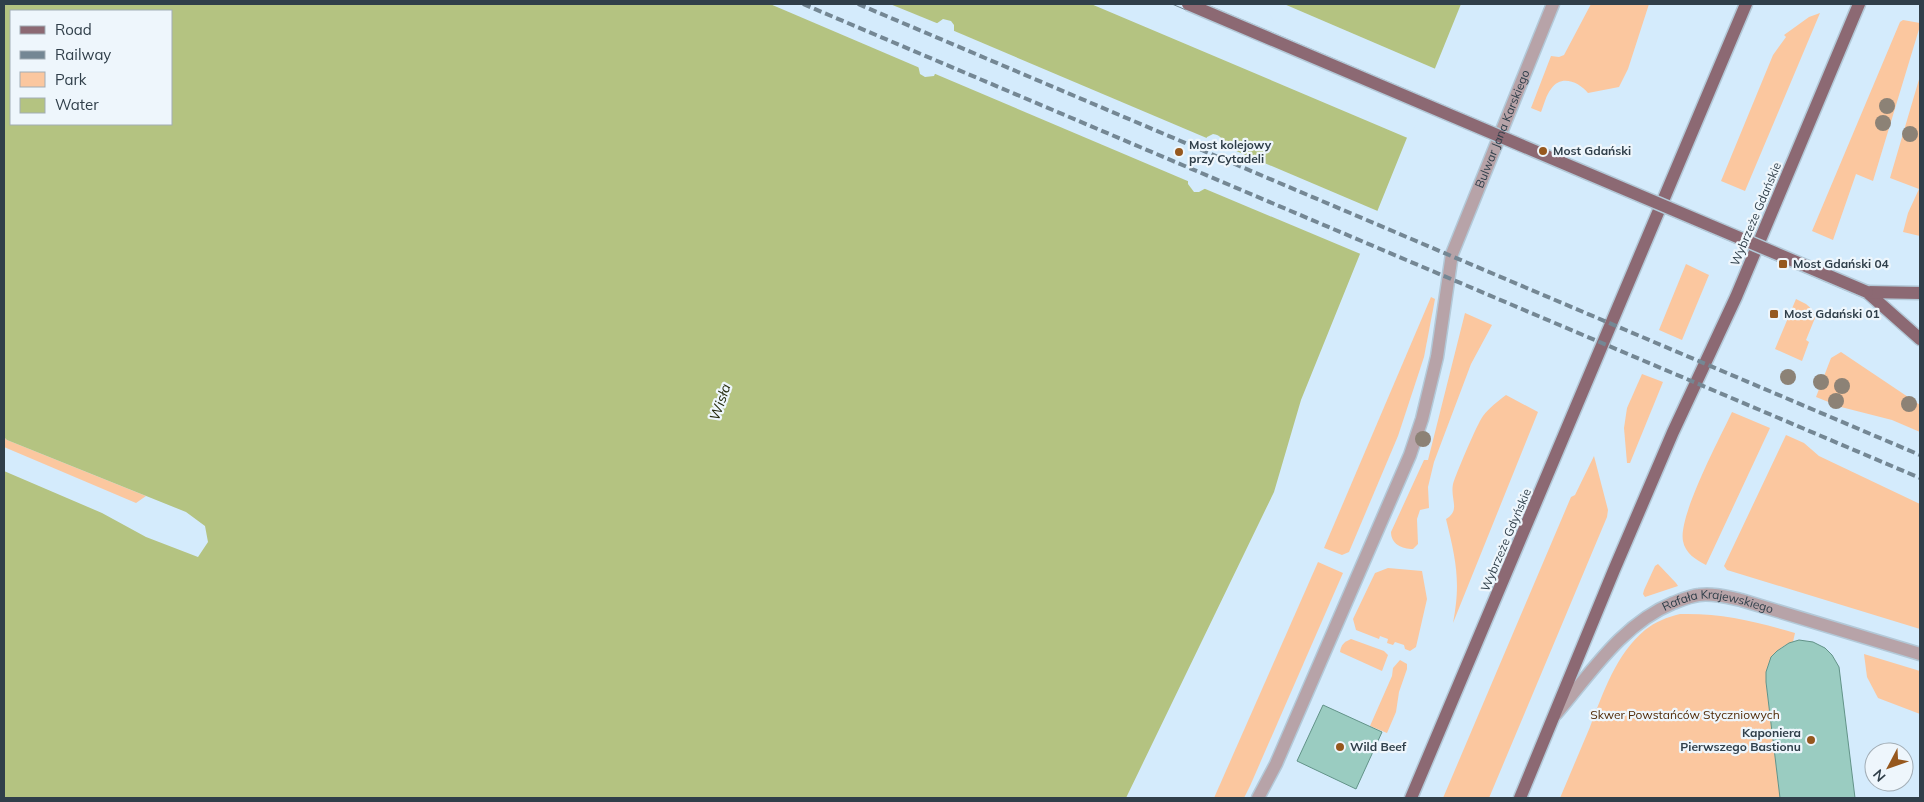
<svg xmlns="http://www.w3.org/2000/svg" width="1924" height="802" font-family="Mulish,sans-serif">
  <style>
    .green { fill: #fbc79f }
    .water { fill: #b4c381; fill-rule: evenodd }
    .pier { fill: #d4ebfc; fill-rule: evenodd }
    .building { fill: #9accc1; stroke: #629388 }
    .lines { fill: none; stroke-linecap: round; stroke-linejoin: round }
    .minor-casing { stroke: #b3c9d8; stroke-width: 15 }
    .major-casing { stroke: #b3c9d8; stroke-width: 15 }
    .minor { stroke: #b7a3a8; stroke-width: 12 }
    .major { stroke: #8c6973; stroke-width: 12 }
    .tram { stroke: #748794; stroke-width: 1 }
    .rail { stroke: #748794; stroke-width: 4; stroke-dasharray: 8 4; stroke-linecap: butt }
    .major-bridge-casing { stroke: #b3c9d8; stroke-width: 15; stroke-linecap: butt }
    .major-bridge { stroke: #8c6973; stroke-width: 12 }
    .tree { fill: #8c8276 }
    .poi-dot { fill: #96581e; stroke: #eef6fc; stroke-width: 2 }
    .labels { text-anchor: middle; stroke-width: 4.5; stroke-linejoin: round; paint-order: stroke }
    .street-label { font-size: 12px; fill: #303f4a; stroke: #eef6fc }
    .poi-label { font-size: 12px; font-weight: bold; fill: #303f4a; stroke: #eef6fc; text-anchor: start }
    .park-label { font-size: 12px; fill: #522c09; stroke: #eef6fc }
    .water-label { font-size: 14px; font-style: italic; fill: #272d10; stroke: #eef6fc }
  </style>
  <rect width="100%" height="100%" fill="#d4ebfc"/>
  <g class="green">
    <path d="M1591,4H1649L1628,69L1619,87L1588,93C1579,82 1561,74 1551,89C1546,95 1544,105 1541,112L1531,108L1551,56L1559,57L1564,55Z"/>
    <path d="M1820,13L1745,191L1721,181L1773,55L1786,37L1784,35L1809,17Z"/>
    <path d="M1903,20L1920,23V26L1873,181L1856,174L1833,240L1812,231L1900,22Z"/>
    <path d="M1920,76V236L1903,232L1908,213L1919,189L1890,178Z"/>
    <path d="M1686,264L1709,275L1682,340L1659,330Z"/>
    <path d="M1431,297L1435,299L1424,357L1398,436L1349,552L1342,555L1324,548Z"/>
    <path d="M1796,299L1806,304L1814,311L1815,318L1806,340L1809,342L1802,361L1775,349Z"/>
    <path d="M1465,313L1492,325L1471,364L1434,462L1428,487L1429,508L1420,510L1417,519L1418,544L1413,549C1402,549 1391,544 1391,532L1424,460H1428Z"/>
    <path d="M1841,352L1920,405V432L1892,420L1841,407L1816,397L1831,358Z"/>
    <path d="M1642,374L1663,382L1630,463H1627L1624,428L1627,408Z"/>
    <path d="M1506,395L1538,412L1453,623C1461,582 1456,560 1446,519C1461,510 1450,500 1453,484C1456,474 1477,424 1483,416C1489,408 1498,401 1506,395Z"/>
    <path d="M1732,412L1770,428L1706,565C1696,560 1685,553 1683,541C1678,516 1720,438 1732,412Z"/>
    <path d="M1786,435L1804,443L1819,456L1920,504V629L1727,570L1724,566Z"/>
    <path d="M4,437L7,440L146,496L136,503L4,447Z"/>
    <path d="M1594,456L1608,510L1607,517L1489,798H1443L1571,497L1575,495Z"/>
    <path d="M1318,562L1343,573L1250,786L1244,798H1214Z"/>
    <path d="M1658,564L1676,583L1678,586L1645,597L1643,594L1644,590L1655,566Z"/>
    <path d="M1388,568L1422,571L1427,599L1416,647L1410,651L1405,649L1404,645L1395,642L1393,645L1387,643L1388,639L1380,636L1379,639L1356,630L1353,619L1375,573Z"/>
    <path d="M1680,614C1722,613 1754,621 1795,633L1793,642C1774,648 1766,663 1766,683L1780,798H1560C1570,774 1580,751 1590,727C1603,693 1616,654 1645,630C1655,622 1667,617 1680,614Z"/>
    <path d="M1351,639L1384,651L1388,655L1382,671L1340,652C1341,645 1344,642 1351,639Z"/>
    <path d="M1864,654L1920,671V714L1878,698L1867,677Z"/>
    <path d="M1400,660L1407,664V669L1399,692L1396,712L1387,733L1370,726L1392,676L1393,668Z"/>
  </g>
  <path class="water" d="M4,4H1461L1301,400L1274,492L1126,798H4V471L102,513L146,537L198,557L208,542L205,526L186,512L7,440L4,437ZM11,11H171V124H11ZM1264,13L1274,15L1277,22L1257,62L1248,61L1246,50ZM943,19L951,21L954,25V31L934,76L925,77L920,74L918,65L936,24ZM1213,134C1220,135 1224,139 1224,146L1206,188L1199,192H1194L1188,184V180L1207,137Z"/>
  <g class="pier">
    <path d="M770,4H890L939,24L920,68Z"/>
    <path d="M1091,4H1284L1438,70L1410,139ZM1267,14L1270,15L1274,22L1260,54L1255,60H1252L1248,56V51L1263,17Z"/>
    <path d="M952,30L1209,139L1190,182L933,73Z"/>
    <path d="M1222,145L1380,212L1363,255L1203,188Z"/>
  </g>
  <g class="building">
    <path d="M1799,640L1813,642L1825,648L1832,655L1839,667L1855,798H1780L1766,682V672L1771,657L1777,651L1789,643Z"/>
    <path d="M1323,705L1382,732L1356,789L1297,761Z"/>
  </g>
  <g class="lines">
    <defs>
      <g id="minor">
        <path id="s1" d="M1556,714C1591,673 1622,624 1673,603C1681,600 1690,596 1699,595C1713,593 1727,597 1741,600L1920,654"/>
        <path id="s2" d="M1258,798L1276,764L1410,455L1422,419L1437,357L1452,254L1553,4"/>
      </g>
      <g id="major">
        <path d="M1867,292L1920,339"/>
        <path d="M1867,292L1920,293"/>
        <path d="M1411,798L1746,4"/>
        <path d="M1520,798L1614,570L1673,432L1736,297L1859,4"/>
      </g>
    </defs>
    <use href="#minor" class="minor-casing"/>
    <use href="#major" class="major-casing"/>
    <use href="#minor" class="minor"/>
    <use href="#major" class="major"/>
    <g class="tram">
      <path d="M1172,4L1864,298"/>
      <path d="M1205,4L1869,286"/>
    </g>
    <g class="rail">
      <path d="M803,4L1920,478"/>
      <path d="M858,4L1920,455"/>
    </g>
    <defs>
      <path id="major-bridge" d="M1188,4L1867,292"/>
    </defs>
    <use href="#major-bridge" class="major-bridge-casing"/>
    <use href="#major-bridge" class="major-bridge"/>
  </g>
  <g class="tree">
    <circle cx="1887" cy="106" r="8"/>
    <circle cx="1883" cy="123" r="8"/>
    <circle cx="1910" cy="134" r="8"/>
    <circle cx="1788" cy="377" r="8"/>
    <circle cx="1821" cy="382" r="8"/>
    <circle cx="1842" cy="386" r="8"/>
    <circle cx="1836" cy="401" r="8"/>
    <circle cx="1909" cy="404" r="8"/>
    <circle cx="1423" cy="439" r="8"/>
  </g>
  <g class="poi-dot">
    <circle cx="1543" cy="151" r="5"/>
    <circle cx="1179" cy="152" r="5"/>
    <rect x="1778" y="259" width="10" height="10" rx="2.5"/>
    <rect x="1769" y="309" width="10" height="10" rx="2.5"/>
    <circle cx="1811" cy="740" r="5"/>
    <circle cx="1340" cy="747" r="5"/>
  </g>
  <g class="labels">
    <g class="street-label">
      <text dy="4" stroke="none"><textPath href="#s2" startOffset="716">Bulwar Jana Karskiego</textPath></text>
      <text transform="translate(1756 214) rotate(-67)" y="4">Wybrzeże Gdańskie</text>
      <text transform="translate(1506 540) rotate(-67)" y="4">Wybrzeże Gdyńskie</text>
      <text dy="4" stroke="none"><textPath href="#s1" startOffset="209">Rafała Krajewskiego</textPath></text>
    </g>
    <g class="poi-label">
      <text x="1189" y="149">Most kolejowy<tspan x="1189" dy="14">przy Cytadeli</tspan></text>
      <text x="1553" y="155">Most Gdański</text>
      <text x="1793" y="268">Most Gdański 04</text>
      <text x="1784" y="318">Most Gdański 01</text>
      <text x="1801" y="737" text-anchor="end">Kaponiera<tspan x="1801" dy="14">Pierwszego Bastionu</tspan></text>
      <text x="1350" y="751">Wild Beef</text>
    </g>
    <g class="park-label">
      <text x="1685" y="719">Skwer Powstańców Styczniowych</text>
    </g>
    <g class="water-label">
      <text transform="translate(720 402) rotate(-71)" y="5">Wisła</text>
    </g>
  </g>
  <rect width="1924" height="802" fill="none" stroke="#303f4a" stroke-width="10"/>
  <rect x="10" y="10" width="162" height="115" fill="#eef6fc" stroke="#a2adb5"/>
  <rect x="20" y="26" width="25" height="8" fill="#8c6973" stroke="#a2adb5"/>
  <text x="55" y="35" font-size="15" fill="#303f4a">Road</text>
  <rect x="20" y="51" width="25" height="8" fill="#748794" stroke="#a2adb5"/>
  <text x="55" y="60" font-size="15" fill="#303f4a">Railway</text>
  <rect x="20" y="72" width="25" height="15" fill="#fbc79f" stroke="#a2adb5"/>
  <text x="55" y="85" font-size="15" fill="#303f4a">Park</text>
  <rect x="20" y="98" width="25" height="15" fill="#b4c381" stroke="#a2adb5"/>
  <text x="55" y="110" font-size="15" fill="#303f4a">Water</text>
  <g transform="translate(1889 767) rotate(229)"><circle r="24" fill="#eef6fc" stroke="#a2adb5"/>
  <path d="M0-4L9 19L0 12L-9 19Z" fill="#96581e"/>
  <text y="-8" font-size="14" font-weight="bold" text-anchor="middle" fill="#303f4a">N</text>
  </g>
</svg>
